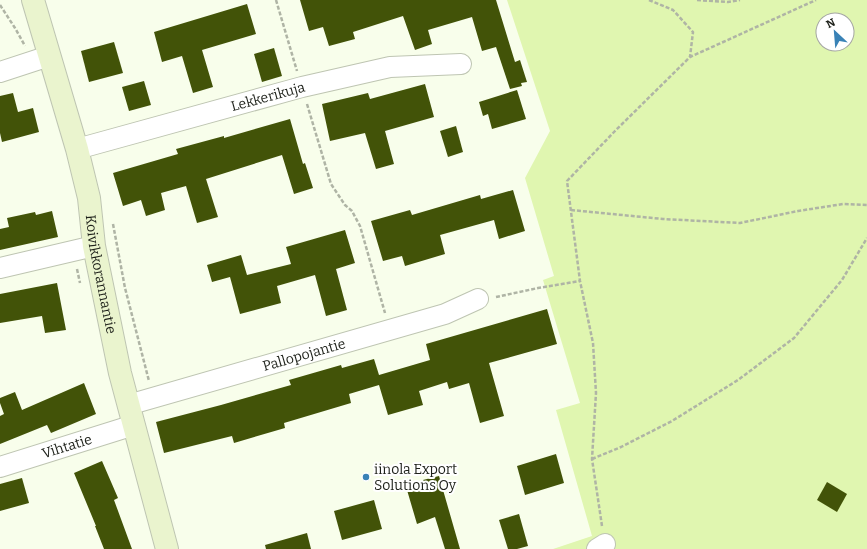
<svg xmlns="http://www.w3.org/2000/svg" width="867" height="549" font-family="Bitter,serif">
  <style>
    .green { fill: #e0f6b0; fill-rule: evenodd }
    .building { fill: #425308 }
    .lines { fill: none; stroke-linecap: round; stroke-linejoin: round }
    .street-casing { stroke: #bec5b2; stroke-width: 22 }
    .secondary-casing { stroke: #bec5b2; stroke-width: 24 }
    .path { stroke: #afb4a5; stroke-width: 2.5; stroke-dasharray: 4 2; stroke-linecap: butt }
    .street { stroke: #fff; stroke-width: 20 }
    .secondary { stroke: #eaf4ce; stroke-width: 22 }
    .poi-dot { fill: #3982b6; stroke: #fff; stroke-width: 1.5 }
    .labels { text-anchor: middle; stroke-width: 4; stroke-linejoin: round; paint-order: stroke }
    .street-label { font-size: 14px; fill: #1e211a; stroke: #fff }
    .poi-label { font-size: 14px; fill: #1e211a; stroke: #fff; text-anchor: start }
  </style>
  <rect width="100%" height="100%" fill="#f8feeb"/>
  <path class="green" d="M507,0H867V549H553L592,536L556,410L580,403L543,280L554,276L525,178L550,131ZM823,20H847V44H823Z"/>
  <g class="building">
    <path d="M300,0H496L515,62L520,60L527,82L521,83L522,86L510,89L496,47L482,51L472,17L428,30L432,44L415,50L403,16L353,32L355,39L329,46L323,27L309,31Z"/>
    <path d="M247,4L256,34L202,50L213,87L193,93L182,56L162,62L154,32Z"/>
    <path d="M114,42L123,73L89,82L81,51Z"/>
    <path d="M274,48L282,76L262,82L254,54Z"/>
    <path d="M144,81L151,105L129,111L122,87Z"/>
    <path d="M425,84L434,117L385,131L394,164L376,169L365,133L330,141L322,104L368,93L370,99Z"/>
    <path d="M517,90L526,119L492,129L488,114L483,116L479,102Z"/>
    <path d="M13,93L18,112L33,108L39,132L2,142L0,133V96Z"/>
    <path d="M290,119L303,164L305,163L313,188L294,194L282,155L206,179L218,217L197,223L186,186L161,193L165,210L146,216L141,200L123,206L113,173L178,154L176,149L224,136V138Z"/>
    <path d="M456,126L463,152L448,157L440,131Z"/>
    <path d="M513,190L525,231L499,239L494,220L440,235L445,254L405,266L402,256L383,261L371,221L410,210L412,215L480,195L481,199Z"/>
    <path d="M52,211L58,237L0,250V229L9,227L7,218L35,212L36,215Z"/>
    <path d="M345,230L355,263L336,269L347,310L326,316L315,275L277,286L281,303L240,314L230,277L212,282L207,265L241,255L247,275L291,264L286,247Z"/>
    <path d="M57,283L66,330L45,333L42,316L0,323V294Z"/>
    <path d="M547,309L557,344L489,363L504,416L480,423L469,383L449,389L447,382L419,391L423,405L388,415L379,385L349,394L351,403L284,423L285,428L234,443L232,436L164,453L156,422L221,405L291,385L289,380L341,365L342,368L374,359L379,375L430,360L426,344Z"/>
    <path d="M84,383L96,414L51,433L47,425L0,444V416L4,414L0,403V398L15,392L22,410Z"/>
    <path d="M556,454L564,483L525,495L517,466Z"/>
    <path d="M102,461L118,498L114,500L132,549H104L95,526H96L74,473Z"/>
    <path d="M439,476L460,549H445L435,517L417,524L407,490L425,484L423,480Z"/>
    <path d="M22,478L29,503L0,511V484Z"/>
    <path d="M827,482L847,494L837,512L817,500Z"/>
    <path d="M374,500L382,529L342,540L334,511Z"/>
    <path d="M519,514L528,546L517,549H508L499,520Z"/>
    <path d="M307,533L311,549H266L265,545Z"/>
  </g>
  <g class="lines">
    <defs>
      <g id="street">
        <path d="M0,72L49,56"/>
        <path id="s1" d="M77,149L302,87L390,67L461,64"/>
        <path d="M0,268L94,246"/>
        <path id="s2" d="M128,405L445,314L478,299"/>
        <path id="s3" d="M0,467L134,425"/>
        <path d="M597,549L605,544"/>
      </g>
      <g id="secondary">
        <path id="s4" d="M33,0L77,149L89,198L94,246L120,373L167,549"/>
      </g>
    </defs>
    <use href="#street" class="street-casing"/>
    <use href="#secondary" class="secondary-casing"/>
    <g class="path">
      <path d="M276,0L297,71"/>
      <path d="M649,0L673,10L693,32L690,57"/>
      <path d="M697,0L728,2L740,0"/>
      <path d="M0,5L15,28L25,46"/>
      <path d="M307,104L331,184L345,205L352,211L360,226L385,313"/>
      <path d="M571,210L663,219L740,223L798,211L843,204L867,205"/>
      <path d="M113,224L125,288L149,381"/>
      <path d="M77,269L80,283"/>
      <path d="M496,297L538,288L580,281"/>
      <path d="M592,459L621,447L672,421L738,380L794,338L842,280L867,238"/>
      <path d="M602,526L592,459L596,393L593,343L580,281L567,181L615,131L690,57L816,0"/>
    </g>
    <use href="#street" class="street"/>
    <use href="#secondary" class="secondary"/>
  </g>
  <circle class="poi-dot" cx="366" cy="477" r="4"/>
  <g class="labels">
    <g class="street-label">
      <text dy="5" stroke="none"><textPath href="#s1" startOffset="198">Lekkerikuja</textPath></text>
      <text dy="5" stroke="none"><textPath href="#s4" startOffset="283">Koivikkorannantie</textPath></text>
      <text dy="5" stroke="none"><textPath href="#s2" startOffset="183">Pallopojantie</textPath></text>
      <text dy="5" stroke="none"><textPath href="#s3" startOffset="70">Vihtatie</textPath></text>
    </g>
    <g class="poi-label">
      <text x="374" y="474">iinola Export<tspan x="374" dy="16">Solutions Oy</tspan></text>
    </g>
  </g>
  <g transform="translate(835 32) rotate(334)"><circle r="19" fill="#ffffff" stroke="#a5a6a3"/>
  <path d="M0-3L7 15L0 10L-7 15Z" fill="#3982b6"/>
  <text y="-6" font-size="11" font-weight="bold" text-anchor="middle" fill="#1e211a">N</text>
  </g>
</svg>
